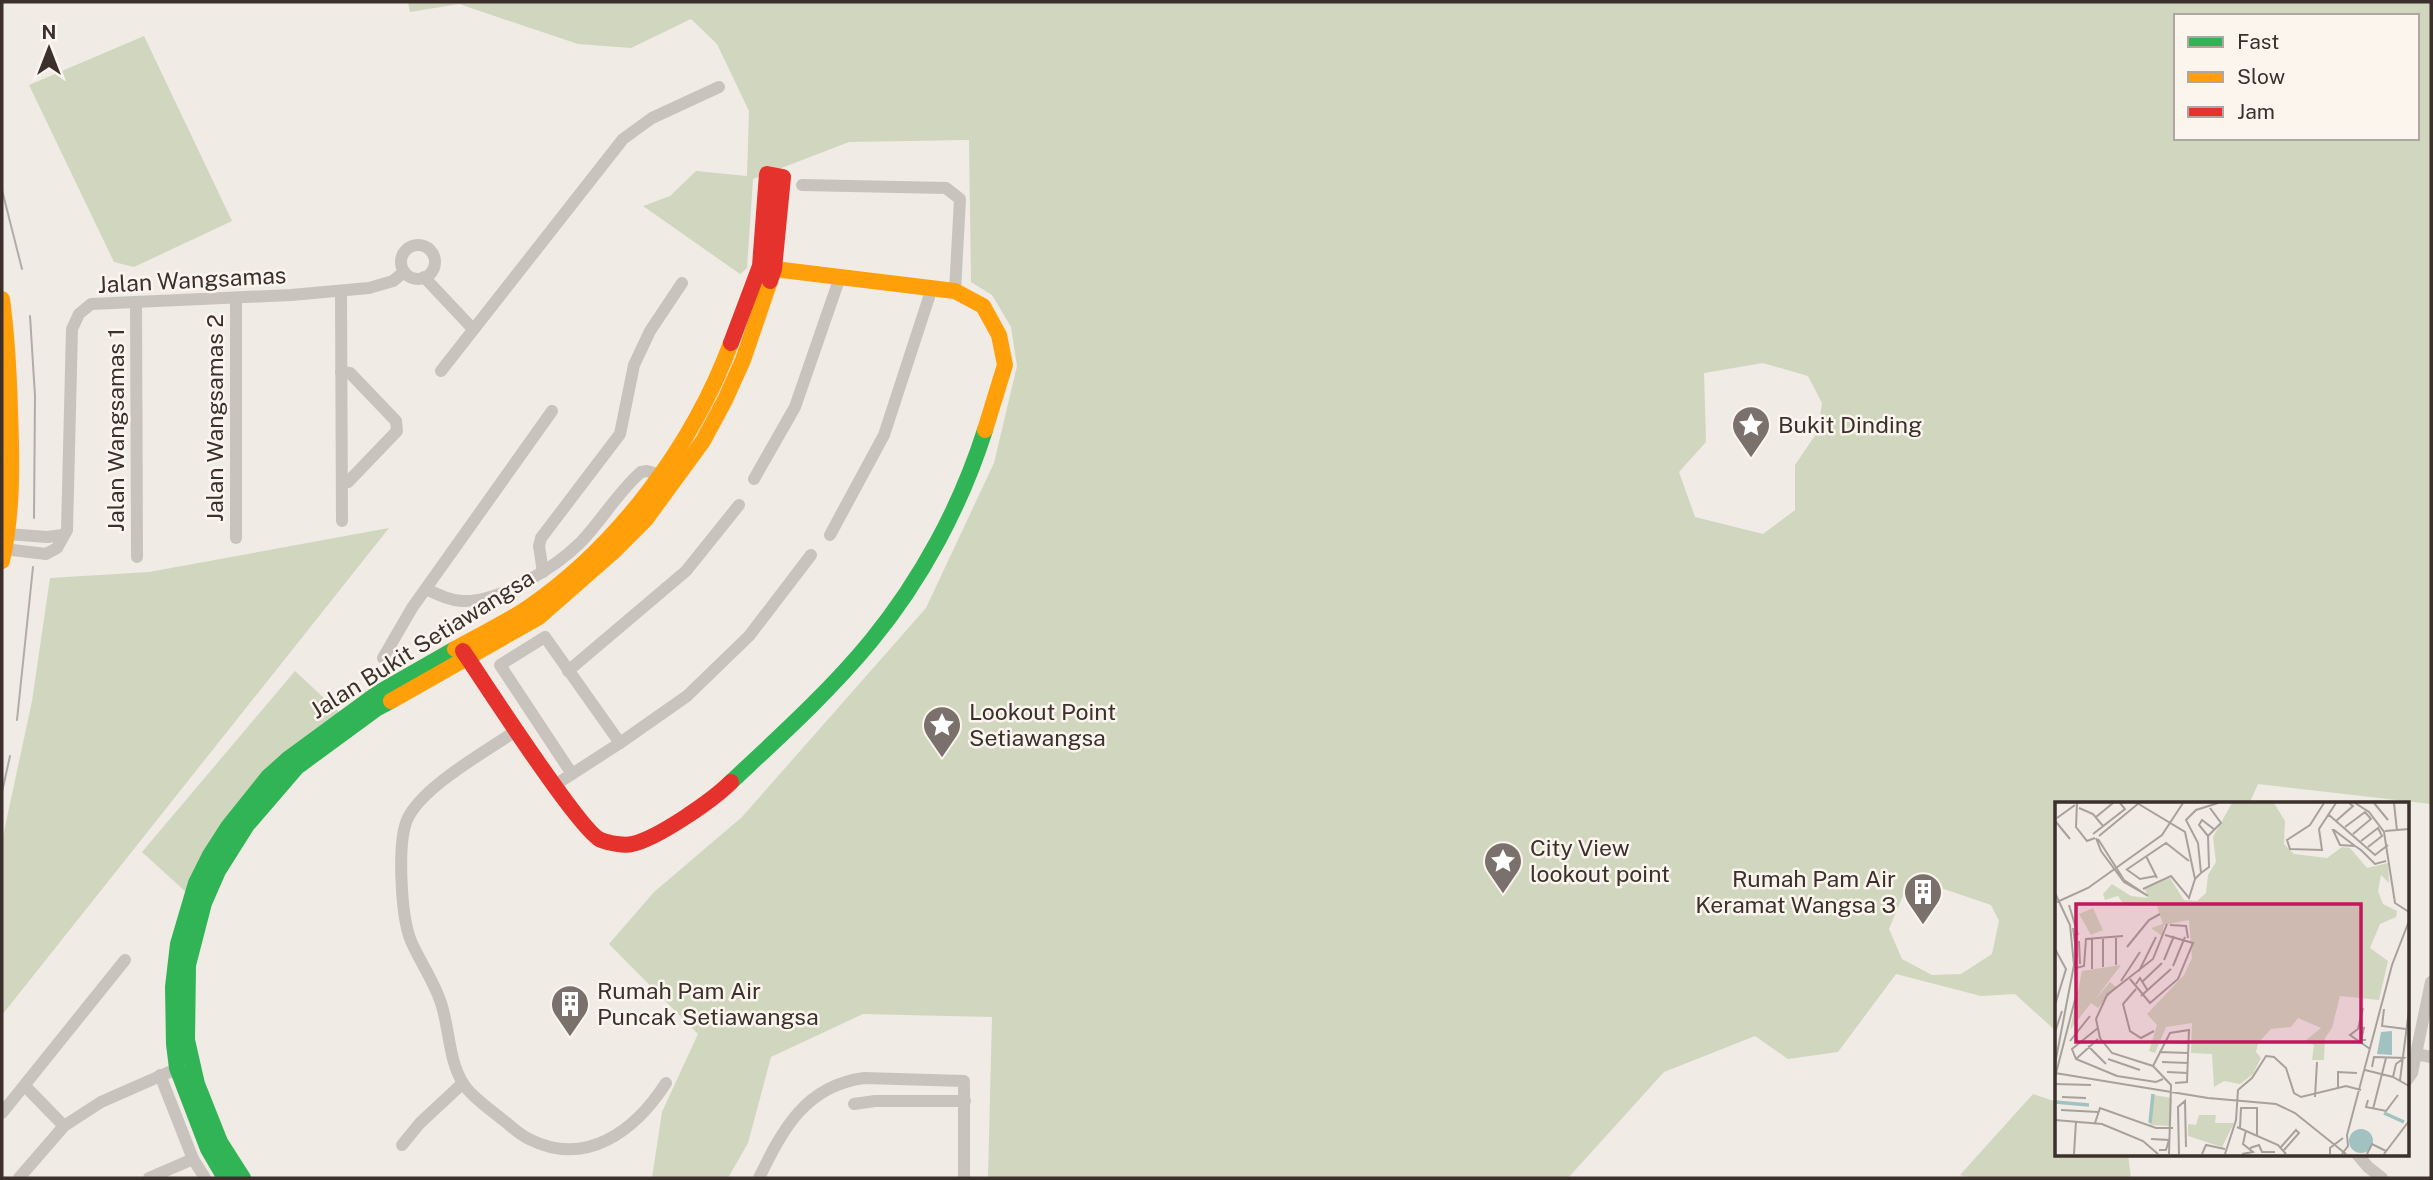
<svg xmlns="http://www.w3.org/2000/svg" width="2433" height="1180" font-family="'Public Sans',sans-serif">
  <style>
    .green { fill: #d1d6bf; fill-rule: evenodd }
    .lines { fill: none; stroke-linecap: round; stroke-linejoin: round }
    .street { stroke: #c9c3be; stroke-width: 12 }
    .fast { stroke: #30b455; stroke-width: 16 }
    .slow { stroke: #ff9f0a; stroke-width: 16 }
    .jam { stroke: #e5322d; stroke-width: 16 }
    .tram { stroke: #b1aca8; stroke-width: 2 }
    .labels { text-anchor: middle; stroke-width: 5; stroke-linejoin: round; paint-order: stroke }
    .street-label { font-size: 23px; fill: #3b302b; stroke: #fbf5ee }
    .poi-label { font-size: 23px; fill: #3b302b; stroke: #fbf5ee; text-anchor: start }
    .inset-river { fill: none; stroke: #a1c2c1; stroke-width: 3.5 }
    .inset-road { fill: none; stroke: #a8a09b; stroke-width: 2 }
    .view { fill: #c2185b; fill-opacity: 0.15; stroke: #c2185b; stroke-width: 3.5 }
    .inset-edge { fill: none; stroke: #3b302b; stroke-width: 3.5 }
  </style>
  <rect width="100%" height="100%" fill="#f0ebe5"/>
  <g class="green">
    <path d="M408,2H2431V804L2258,784L2249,804H2057V1032L2015,994L1981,996L1896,974L1838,1052L1788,1059L1755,1036L1664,1072L1568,1178H988L992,1017L863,1014L771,1057L748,1143L728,1178H652L662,1112L698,1034L609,944L654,892L742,817L926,608L994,463L1017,366L1011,327L992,295L971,282L969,140L849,142L753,179L747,268L740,274L643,206L670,196L696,171L747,176L749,111L717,44L691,19L631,48L578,44L459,4L410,12ZM2176,16H2417V138H2176ZM1763,363L1808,376L1822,403L1818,431L1795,465V510L1763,534L1695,517L1679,472L1706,442L1704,373ZM1938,887L1991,905L1999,921L1992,954L1961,974L1932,975L1902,959L1889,929L1904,893Z"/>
    <path d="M144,36L232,221L134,267L114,262L29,85Z"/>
    <path d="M389,528L2,1015V841L32,701L50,578L149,572Z"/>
    <path d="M295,671L340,713L187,893L142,852Z"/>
    <path d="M2033,1094L2057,1102V1154H2128L2131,1178H1970L1960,1175Z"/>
  </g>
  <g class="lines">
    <g class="street">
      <path d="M802,185L946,188L960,199L955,291"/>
      <circle cx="418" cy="262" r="17"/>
      <path d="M424,277L473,329"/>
      <path d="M341,291L342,521"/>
      <path d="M236,298V538"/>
      <path d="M136,302L137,557"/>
      <path d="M441,371L623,139L652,118L719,87"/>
      <path d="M341,372L350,373L396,421L397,431L348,482H342"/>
      <path d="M754,479L795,407L840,277"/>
      <path d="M7,534L47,537L63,535"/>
      <path d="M830,535L884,435L932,288"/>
      <path d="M4,549L46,554L57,548L67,530L72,329L79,314L91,304L291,295L369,288L393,281L404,272"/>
      <path d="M543,572L539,546L541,538L620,434L634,365L650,331L682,283"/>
      <path d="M426,589C439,595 449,600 462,601C499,603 556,567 581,542C602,520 618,492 641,472L647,471L661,475"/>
      <path d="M383,658L412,608L552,411"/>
      <path d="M568,671L686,571L739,505"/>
      <path d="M517,730C487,751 421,787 407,820C397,844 401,917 411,941C420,962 434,981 441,1003C450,1030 448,1060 464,1085C474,1099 490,1109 503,1120C511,1126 520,1135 529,1139C586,1168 635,1131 666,1083"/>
      <path d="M572,774L500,665L545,637L620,743"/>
      <path d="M555,785L620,743L687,696L749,636L811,555"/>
      <path d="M2416,1054L2431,1057"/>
      <path d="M160,1075L193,1159L205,1178"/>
      <path d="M2407,1080L2412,1073L2431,982"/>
      <path d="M25,1086L64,1126"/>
      <path d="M854,1104L875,1101H965"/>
      <path d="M2,1113L125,960"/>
      <path d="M402,1145L420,1123L463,1083"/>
      <path d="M2357,1154L2368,1167L2382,1178"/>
      <path d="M19,1178L64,1126L101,1102L183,1066"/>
      <path d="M149,1178L193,1159"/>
      <path d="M759,1178C783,1129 805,1086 864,1078L964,1081V1178"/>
    </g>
    <g class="fast">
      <path d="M731,782C779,737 829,692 871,641C921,580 961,506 985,430"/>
      <path d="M225,1178L208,1149L177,1068L174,1044L173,987L178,944L196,883L210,855L228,827L268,777L288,759L378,693L455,649"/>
      <path d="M243,1178L220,1142L197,1084L187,1040L188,965L204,903L218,871L247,825L297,767L376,709L391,701"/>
    </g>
    <g class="slow">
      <path d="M766,268L955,291L983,306L999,335L1005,365L985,430"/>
      <path d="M2,299C7,336 9,374 10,411C12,462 13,511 2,561"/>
      <path d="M2,469V502"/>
      <path d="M455,649C479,635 506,623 529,607C619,545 693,445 731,343"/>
      <path d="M391,701L539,617L613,552L646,519L703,441L725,400L743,360L770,281"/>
    </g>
    <g class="jam">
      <path d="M731,343L760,266L767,174L783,177L774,269L770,281"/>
      <path d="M463,651C482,679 581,833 601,840C608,843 625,846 632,844C657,839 713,800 731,782"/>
    </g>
    <g class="tram">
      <path d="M2,190L22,269"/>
      <path d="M30,316L35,396L34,518"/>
      <path d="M17,720L33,567"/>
      <path d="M2,792L10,756"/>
    </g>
  </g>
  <defs>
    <symbol id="sight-pin" viewBox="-11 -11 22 30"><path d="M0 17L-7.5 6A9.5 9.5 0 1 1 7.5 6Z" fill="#7a716c" stroke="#fbf5ee"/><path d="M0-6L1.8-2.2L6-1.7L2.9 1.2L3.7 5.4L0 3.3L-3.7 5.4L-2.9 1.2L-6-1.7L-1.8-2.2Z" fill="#fff"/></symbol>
    <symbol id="building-pin" viewBox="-11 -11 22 30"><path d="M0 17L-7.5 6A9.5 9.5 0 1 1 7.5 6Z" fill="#7a716c" stroke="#fbf5ee"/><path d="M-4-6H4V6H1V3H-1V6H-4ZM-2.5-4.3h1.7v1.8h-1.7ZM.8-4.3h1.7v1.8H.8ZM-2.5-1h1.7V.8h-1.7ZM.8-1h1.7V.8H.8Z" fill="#fff"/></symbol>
  </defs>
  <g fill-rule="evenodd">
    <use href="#sight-pin" x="1729" y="403" width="44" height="60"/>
    <use href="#sight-pin" x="920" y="703" width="44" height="60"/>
    <use href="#sight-pin" x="1481" y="839" width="44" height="60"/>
    <use href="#building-pin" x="1901" y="870" width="44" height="60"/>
    <use href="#building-pin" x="548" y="982" width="44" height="60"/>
  </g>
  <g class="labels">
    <g class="street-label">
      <text transform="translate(192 280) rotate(-3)" y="8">Jalan Wangsamas</text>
      <text transform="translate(215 418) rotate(-90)" y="8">Jalan Wangsamas 2</text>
      <text transform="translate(116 430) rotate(-90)" y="8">Jalan Wangsamas 1</text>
      <text transform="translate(422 644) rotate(-32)" y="8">Jalan Bukit Setiawangsa</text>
    </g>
    <g class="poi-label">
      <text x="1778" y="433">Bukit Dinding</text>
      <text x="969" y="720">Lookout Point<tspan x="969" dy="26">Setiawangsa</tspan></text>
      <text x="1530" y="856">City View<tspan x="1530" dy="26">lookout point</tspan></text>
      <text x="1896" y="887" text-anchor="end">Rumah Pam Air<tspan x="1896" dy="26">Keramat Wangsa 3</tspan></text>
      <text x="597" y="999">Rumah Pam Air<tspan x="597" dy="26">Puncak Setiawangsa</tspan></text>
    </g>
  </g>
  <g transform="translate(2055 802)">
    <rect width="354" height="354" fill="#f0ebe5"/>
    <path d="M177,1H219L230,19L229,42L239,52L272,56L287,45L295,46L312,66L333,61L334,81L326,73L323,89L328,102L342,109L341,115L325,122L315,146L333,159L324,198L285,194L277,226L270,236L269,258H257L259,243L250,239L266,226L243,216L236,225L216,227L203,241L201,250L206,256L198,272L185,282L169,279L159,285L157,252L136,251L137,221L111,225L100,251L94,249L102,223L92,212L129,173L137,156L134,118L109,123L107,134L96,126L108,122L102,104L69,103L63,94L50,98L48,92L57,82L76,94L93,96L90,87L115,76L129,98L142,99L151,91L153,73L161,60L158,35ZM38,106L48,128L36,133L24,112ZM66,163L38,200L55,180L61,185L43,206L36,201L15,228L27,169ZM98,293L117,296L116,324L95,323ZM144,313H161L160,321H179L167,345L133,334V322L141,323Z" fill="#d1d6bf"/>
    <path d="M337,229V253L322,252L326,230ZM294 339a12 12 0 1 1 24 0a12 12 0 1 1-24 0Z" fill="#a1c2c1"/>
    <path class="inset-river" d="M0,300L34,303M329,311L349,320M95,321L98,292"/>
    <path class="inset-road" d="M22,1L21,25L32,39L40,36M82,1L130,30L140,77M269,1L255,23L232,38L235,47L267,48L264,27L281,1M300,1L314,10L329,30L340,101L354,110M319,1L333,18M339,1L342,29M24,6L38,12L48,24M274,13L320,53L333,43M41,15L58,1M2,16L20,3M281,19L298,4L294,1M1,20L15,37M290,25L310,10L316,17L298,32M330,29L354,27M38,32L70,7L65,1M44,34L84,1M153,34L144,23L147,18L160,28M41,36L46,49L69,80L93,94L69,78L43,37M306,39L323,26L327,34L313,45M300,44L285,43L278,28H279L300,44L306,48L320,62L331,59M91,54L102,76M71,67L85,77L101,74M71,68L111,41L134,59M146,71L154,65L153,34L166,21L155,6M140,77L146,71L143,41L131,18L141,8L163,1M88,87L116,74L134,96L140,77M0,91L15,123L19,163L0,262M2,100L33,86L107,33L128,1M14,103L23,133M112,122L98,157L52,193L41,217L45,236L57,251L98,264L116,283L114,352M115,123L131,124L133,136M18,126L22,155M61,136V163M37,137V167M48,137V165M24,139L25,162M72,145L94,118L105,112M0,147L11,167L0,203M109,158L119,134M118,164L130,135M21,166L29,164L31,137L68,134M84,169L101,135M75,177L95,201L123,177L138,141L110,133M66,179L85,150M87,180L107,161M81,182L85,176L93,189M81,187L68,202L75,229L86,236L99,229M86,194L116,167M308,206L303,227L295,233L315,247M329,207L327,224L351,227M304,225L309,226L306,238H311M43,226L17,247L21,257L62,274L101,280L108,277M0,230L7,209M15,239L35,214M113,240L134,241M33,244L51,262M104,250L133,251M21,257L43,237M53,257L85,268M107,260L133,261M98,264L115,231L134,228L132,280L120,281M317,265L319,255L349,256L341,262L338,275M310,268L338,275L354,284M112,270L133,271M0,271L153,296L221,302L240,311L291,352M0,275L22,190M345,278L354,208M0,282L36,283M283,287V270L302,271M7,295L31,296M260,295L262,260M313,298L311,305L331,309L343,293M318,307L331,256M6,308L43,310M0,318L47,322L88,339L103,352M40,321L45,306L101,326H118M182,325L223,343L231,352M185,326L186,306H202V333M96,337L114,338L111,348H104M226,345L241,328L244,331L229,348M195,346L204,343L207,350H220M19,352L21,319M124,352L123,305L130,299L131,345M147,352L151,343L170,347M170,352L181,318L183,288L197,276L211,254L219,255L231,266L239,291L246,295L291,284L306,288M187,352L198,350L188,342L191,328M275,352V346L288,336M287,352L293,344L292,333L337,163L354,119M312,352L317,342L331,349M329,352L354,319"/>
    <path class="view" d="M21,102H306V240H21Z"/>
    <rect width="354" height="354" class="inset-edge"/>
  </g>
  <rect width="2433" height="1180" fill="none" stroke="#3b302b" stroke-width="7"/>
  <rect x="2174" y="14" width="245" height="126" fill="#fbf5ee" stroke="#aea6a0" stroke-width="2"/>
  <rect x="2188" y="37" width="35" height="10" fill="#30b455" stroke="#aea6a0" stroke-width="2"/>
  <text x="2237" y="49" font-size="21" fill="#3b302b">Fast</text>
  <rect x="2188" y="72" width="35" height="10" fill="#ff9f0a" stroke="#aea6a0" stroke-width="2"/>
  <text x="2237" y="84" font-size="21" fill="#3b302b">Slow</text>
  <rect x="2188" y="107" width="35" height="10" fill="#e5322d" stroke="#aea6a0" stroke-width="2"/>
  <text x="2237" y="119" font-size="21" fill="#3b302b">Jam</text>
  <g transform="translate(49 49)" stroke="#fbf5ee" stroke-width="5" paint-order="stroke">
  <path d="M0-5L12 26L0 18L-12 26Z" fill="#3b302b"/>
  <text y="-10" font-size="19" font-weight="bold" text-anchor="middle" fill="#3b302b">N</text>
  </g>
</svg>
